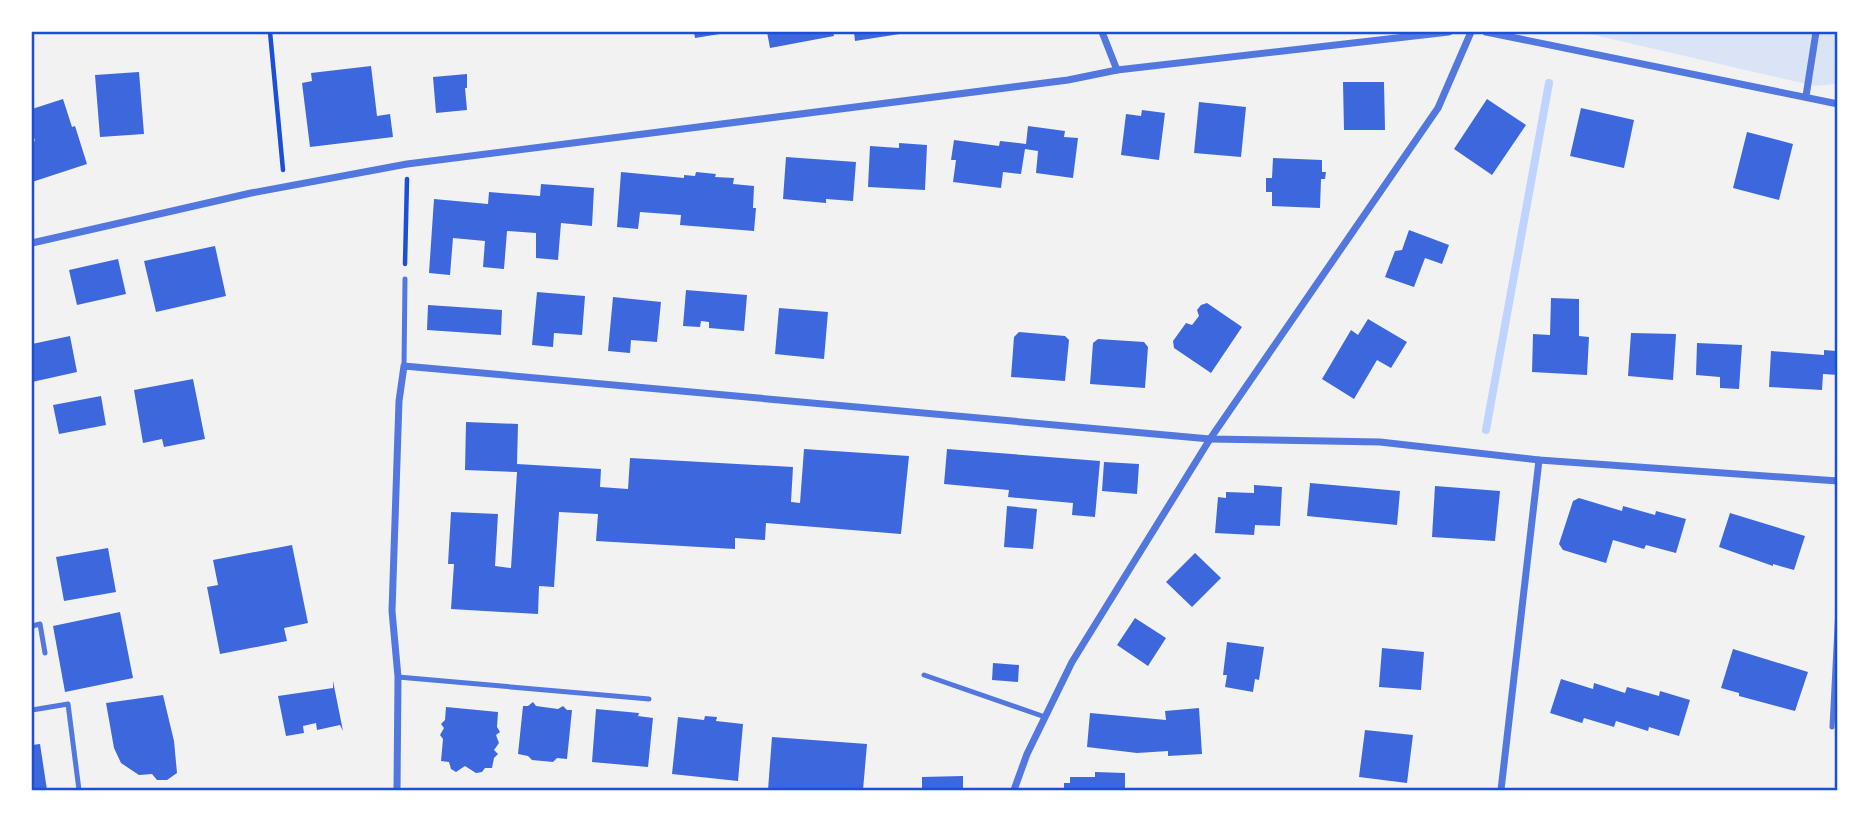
<svg xmlns="http://www.w3.org/2000/svg" width="1869" height="822" font-family="'DejaVu Sans',sans-serif">
  <style>
    .green { fill: #dbe4f7 }
    .lines { fill: none; stroke-linecap: round; stroke-linejoin: round }
    .stream { stroke: #bfd3fe; stroke-width: 8 }
    .building { fill: #3d67dc }
    .path { stroke: #1d4ed8; stroke-width: 4.5 }
    .service { stroke: #5277de; stroke-width: 5 }
    .minor { stroke: #5277de; stroke-width: 7 }
    .neatline { fill: none; stroke: #1d4ed8; stroke-width: 2.5 }
  </style>
  <rect width="100%" height="100%" fill="#f2f2f2"/>
  <path class="green" d="M1581,32H1837V84L1815,86Z"/>
  <g class="lines">
    <path class="stream" d="M1486,430L1549,83"/>
  </g>
  <g class="building">
    <path d="M694,32H725L726,33L695,38Z"/>
    <path d="M767,32H833L834,36L770,48Z"/>
    <path d="M854,32H905L906,33L855,41Z"/>
    <path d="M371,66L377,116L390,114L393,137L310,147L302,83L312,81L311,73Z"/>
    <path d="M139,72L144,134L100,137L95,75Z"/>
    <path d="M467,74V88H465L467,110L436,113L433,77Z"/>
    <path d="M1343,82H1384L1385,130H1344Z"/>
    <path d="M63,99L72,127L75,126L87,164L32,182V142L35,141L32,130V109Z"/>
    <path d="M1487,99L1526,125L1492,175L1454,149Z"/>
    <path d="M1199,102L1246,107L1241,157L1194,153Z"/>
    <path d="M1581,108L1634,120L1624,168L1570,156Z"/>
    <path d="M1142,110L1165,113L1159,160L1121,155L1126,114L1141,116Z"/>
    <path d="M1028,126L1065,131L1064,137L1078,138L1073,178L1036,173L1038,151L1025,149L1021,174L1003,172L1001,188L953,182L956,160H951L954,140L999,146L1000,141L1026,144Z"/>
    <path d="M1747,132L1793,144L1779,200L1733,188Z"/>
    <path d="M899,143L927,145L925,190L868,187L870,146L899,148Z"/>
    <path d="M786,157L856,162L853,201L826,199V203L783,199Z"/>
    <path d="M1273,158L1322,160V172H1326L1325,179H1321L1320,208L1272,206V192H1266V178H1272Z"/>
    <path d="M621,172L684,178V175L695,176L696,172L716,174L715,177L734,178L733,184L754,186L753,208H756L754,231L680,225L681,215L640,212L638,229L617,227Z"/>
    <path d="M541,184L594,188L592,226L561,223L558,260L536,258V233L507,231L504,269L483,267L485,241L453,238L450,275L429,273L434,199L488,204L489,192L540,196Z"/>
    <path d="M1409,230L1449,245L1442,264L1425,258L1414,287L1385,277L1395,251L1402,250Z"/>
    <path d="M215,246L226,296L156,312L144,261Z"/>
    <path d="M118,259L126,294L77,305L69,270Z"/>
    <path d="M686,290L747,295L744,331L709,328V322L701,321L700,327L683,326Z"/>
    <path d="M537,292L585,296L582,335L554,333L553,347L532,345Z"/>
    <path d="M613,297L661,302L657,342L631,340L630,353L608,351Z"/>
    <path d="M1551,298L1579,299V336L1589,337L1587,375L1532,372L1533,334L1550,335Z"/>
    <path d="M1207,303L1242,327L1211,373L1174,348L1173,341L1186,323L1192,325L1199,316L1197,310L1201,305Z"/>
    <path d="M428,305L502,310L501,335L427,330Z"/>
    <path d="M779,308L828,312L824,359L775,354Z"/>
    <path d="M1368,319L1407,342L1391,368L1377,360L1354,399L1322,379L1351,330L1358,335Z"/>
    <path d="M1019,332L1065,336L1069,340L1065,381L1011,377L1014,337Z"/>
    <path d="M1631,333L1676,334L1673,380L1628,376Z"/>
    <path d="M70,336L77,372L32,382V344Z"/>
    <path d="M1098,339L1144,342L1148,347L1145,388L1090,384L1093,343Z"/>
    <path d="M1697,343L1742,345L1739,389L1720,388V377L1696,375Z"/>
    <path d="M1824,350L1836,351L1838,375L1823,374L1822,390L1769,387L1771,351L1824,355Z"/>
    <path d="M193,379L205,439L164,447L162,439L143,443L134,390Z"/>
    <path d="M101,396L106,425L59,434L53,405Z"/>
    <path d="M466,422L518,424L517,464L601,469L600,487L628,489L630,458L793,467L791,502L800,503L804,449L909,456L901,534L766,523L765,540L735,538V549L596,541L598,514L559,512L554,587L539,586L538,614L451,609L454,564H448L451,512L498,514L495,566L511,568L517,472L465,470Z"/>
    <path d="M947,449L1100,461L1095,517L1072,515L1073,503L1008,497L1009,490L944,484Z"/>
    <path d="M1104,462L1139,464L1137,494L1102,491Z"/>
    <path d="M1310,483L1400,491L1397,525L1307,516Z"/>
    <path d="M1254,485L1282,487L1280,526L1255,525L1254,535L1215,533L1218,497L1226,498V492L1254,493Z"/>
    <path d="M1435,486L1500,491L1495,541L1432,537Z"/>
    <path d="M1579,498L1622,511L1623,506L1655,515L1656,511L1686,519L1676,553L1646,545L1644,549L1613,540L1606,563L1563,550L1559,544L1573,501Z"/>
    <path d="M1007,506L1037,509L1033,549L1004,547Z"/>
    <path d="M1730,513L1805,536L1794,570L1773,564V566L1719,547Z"/>
    <path d="M292,545L308,623L284,628L287,641L220,654L207,587L218,585L213,560Z"/>
    <path d="M108,548L116,592L64,601L56,557Z"/>
    <path d="M1195,553L1221,578L1192,607L1166,582Z"/>
    <path d="M120,612L133,678L65,692L53,626Z"/>
    <path d="M1135,618L1166,638L1148,666L1117,645Z"/>
    <path d="M1227,642L1264,647L1259,680L1255,679L1253,692L1225,687L1227,675H1223Z"/>
    <path d="M1382,648L1424,652L1421,690L1379,687Z"/>
    <path d="M1733,649L1808,672L1795,711L1739,696V693L1721,688Z"/>
    <path d="M993,663L1019,665L1018,682L992,680Z"/>
    <path d="M1561,679L1593,689L1594,683L1625,693L1627,687L1659,696L1660,691L1690,700L1679,736L1649,727L1648,731L1616,721L1614,727L1584,718L1582,723L1550,713Z"/>
    <path d="M333,681L343,731L340,725L317,730L316,723L303,726L304,733L286,736L278,696L333,688Z"/>
    <path d="M163,695L174,741L177,773L167,780H157L152,774L139,775L121,763L114,748L106,703Z"/>
    <path d="M533,702L536,706L558,709L563,706L567,710H572L567,759L557,758L553,762L532,760L528,756L518,754L523,706H528Z"/>
    <path d="M446,707L498,712L497,727L500,732L496,735L499,743L494,750L498,754L494,758L492,768H485L482,772L476,773L465,766L456,772L451,769L449,762L441,761L443,739L440,735L444,728L441,724L445,720Z"/>
    <path d="M1199,708L1202,754L1168,756V751L1137,753L1087,747L1090,713L1166,720L1165,711Z"/>
    <path d="M596,709L639,713L638,716L653,718L648,767L592,762Z"/>
    <path d="M705,716L717,717L716,721L743,724L738,781L672,774L678,717L704,720Z"/>
    <path d="M1365,730L1413,735L1407,783L1359,777Z"/>
    <path d="M772,737L867,744L863,790H768Z"/>
    <path d="M40,744L47,790H32V745Z"/>
    <path d="M1095,772L1125,773V790H1064V783H1070V777H1095Z"/>
    <path d="M963,776V790H922V777Z"/>
  </g>
  <g class="lines">
    <g class="path">
      <path d="M270,32L283,170"/>
      <path d="M405,264L407,179"/>
    </g>
    <g class="service">
      <path d="M404,366L405,279"/>
      <path d="M32,626L40,624L45,653"/>
      <path d="M924,675L1045,717"/>
      <path d="M398,677L649,699"/>
      <path d="M32,710L68,704L79,790"/>
      <path d="M1832,727L1838,608"/>
    </g>
    <g class="minor">
      <path d="M1102,32L1117,70"/>
      <path d="M1486,32L1838,104"/>
      <path d="M1806,96L1816,32"/>
      <path d="M32,243L251,193L407,164L1068,80L1117,70L1449,32"/>
      <path d="M397,790L398,677L392,611L399,401L404,366L1210,439L1380,442L1539,460L1838,481"/>
      <path d="M1014,790L1027,754L1072,662L1210,439L1438,108L1471,32"/>
      <path d="M1501,790L1539,460"/>
    </g>
  </g>
  <rect width="1869" height="822" fill="none" stroke="#ffffff" stroke-width="66"/>
  <rect x="33" y="33" width="1803" height="756" class="neatline"/>
</svg>
